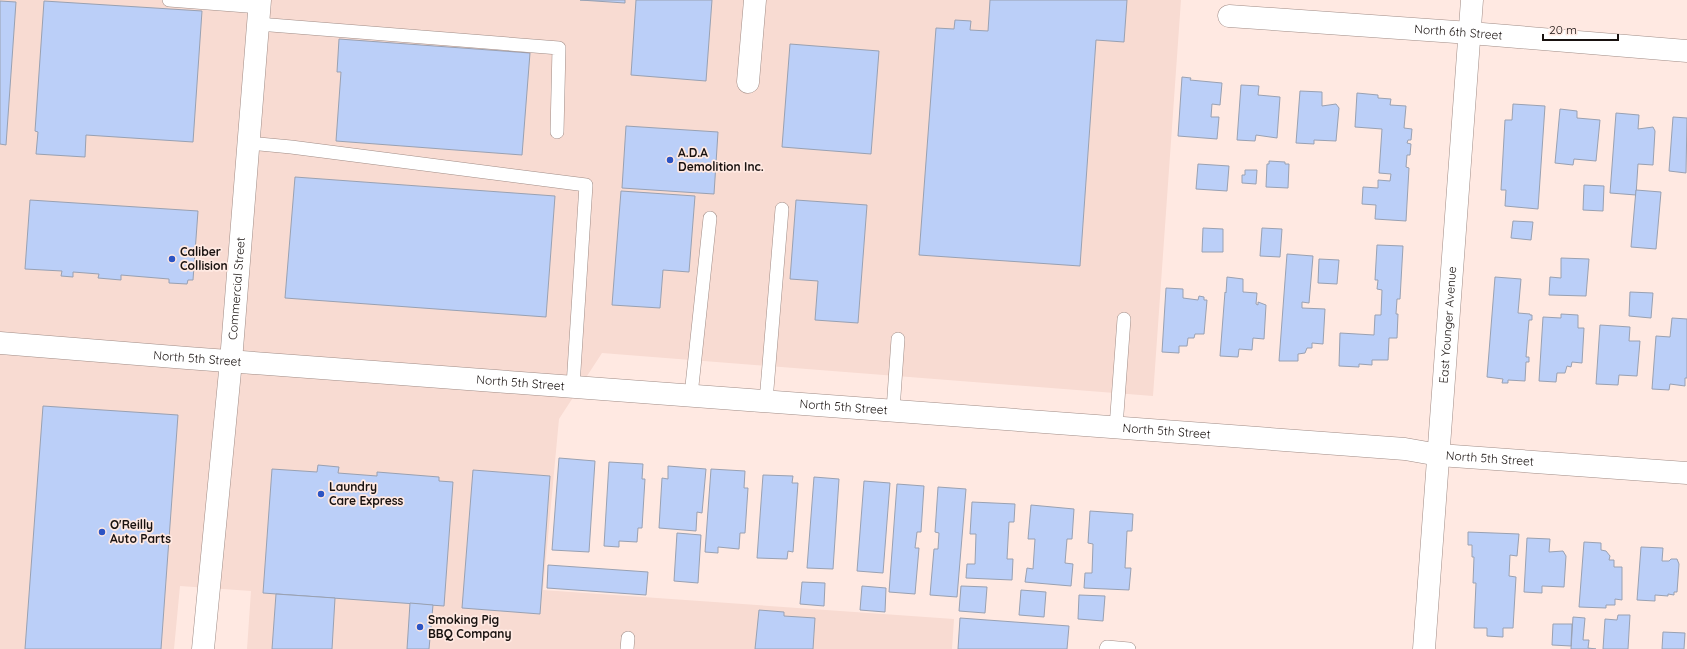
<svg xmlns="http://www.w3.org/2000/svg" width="1687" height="649" font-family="Quicksand,sans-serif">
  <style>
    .built { fill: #f8dbd2 }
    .building { fill: #bbcff8; stroke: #99a1b2 }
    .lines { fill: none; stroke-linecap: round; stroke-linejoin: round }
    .service-casing { stroke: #a08c86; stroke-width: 14 }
    .minor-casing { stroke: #a08c86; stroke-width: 23 }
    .tertiary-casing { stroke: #a08c86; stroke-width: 23 }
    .service { stroke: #fff; stroke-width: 13 }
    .minor { stroke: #fff; stroke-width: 22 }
    .tertiary { stroke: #fff; stroke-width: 22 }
    .poi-dot { fill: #2c53c3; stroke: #ffe9e2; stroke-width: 1.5 }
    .labels { text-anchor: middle; stroke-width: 3.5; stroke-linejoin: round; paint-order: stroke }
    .street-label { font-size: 12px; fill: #191210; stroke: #ffe9e2 }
    .poi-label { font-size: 12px; font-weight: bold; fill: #191210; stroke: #ffe9e2; text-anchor: start }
  </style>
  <rect width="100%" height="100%" fill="#ffe9e2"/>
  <path class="built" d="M0,0H1181L1153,396L602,353L559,419L543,590L954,619L952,649H247L251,591L180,586L174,649H0Z"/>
  <g class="building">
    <path d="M580,0H625V3Z"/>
    <path d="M636,0H712L706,81L631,75Z"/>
    <path d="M990,0H1127L1124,42L1096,40L1080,266L919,255L936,28L954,29L955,20L971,21L970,30L988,31Z"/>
    <path d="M0,1L16,2L6,145L0,144Z"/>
    <path d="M44,1L202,11L193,142L86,135L85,157L36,154L38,132L35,131Z"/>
    <path d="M339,39L530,53L522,155L336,141L341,72H337Z"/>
    <path d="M790,44L879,51L871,154L782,147Z"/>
    <path d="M1182,77L1191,78L1190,80L1222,83L1220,105L1212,104L1211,117H1219L1217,139L1178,136Z"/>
    <path d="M1241,85L1259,86L1258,95L1280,97L1277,138L1256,135L1255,141L1237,140Z"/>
    <path d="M1300,91L1322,92V106L1336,104L1339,108L1336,141L1314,140V144L1296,143Z"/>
    <path d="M1357,93L1378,95V98L1391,99L1390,105L1406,106L1404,128L1412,129L1411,140H1408L1407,143L1411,144L1410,155H1407L1406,167L1409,168L1406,221L1375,219L1376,205L1362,204L1363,187L1378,188V180L1390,181L1391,174L1379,173L1382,129L1355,127Z"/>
    <path d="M1513,104L1545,106L1538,209L1505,206L1506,190H1501L1505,120H1512Z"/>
    <path d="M1560,109L1577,111V118L1600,120L1596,161L1574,159L1573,165L1555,163Z"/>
    <path d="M1616,113L1639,115L1638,129L1653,127L1655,131L1653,165L1638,164L1636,195L1610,193Z"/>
    <path d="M1673,117L1687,118L1686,173L1669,171Z"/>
    <path d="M626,126L718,132L714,194L622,188Z"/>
    <path d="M1269,161L1285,162V164H1289L1288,188L1266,187L1267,164H1269Z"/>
    <path d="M1198,164L1229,166L1227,191L1196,189Z"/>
    <path d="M1245,170H1257L1256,184L1242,183V175H1245Z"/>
    <path d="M295,177L555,196L546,317L285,298Z"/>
    <path d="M1584,185L1604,186L1603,211L1583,210Z"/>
    <path d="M1636,190L1661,192L1656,249L1631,247Z"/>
    <path d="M621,191L695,196L689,272L663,270L660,308L612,305Z"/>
    <path d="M30,200L198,211L193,280H188L187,284L169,283V279L121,275V280L98,278L99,274L73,272V277L61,276L62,271L25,269Z"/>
    <path d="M796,200L867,205L858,323L815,320L818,281L790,279Z"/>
    <path d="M1513,221L1533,222L1531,240L1511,238Z"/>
    <path d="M1203,228L1223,229V252H1202Z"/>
    <path d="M1262,228L1282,229L1280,257L1260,256Z"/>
    <path d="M1377,245L1403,246L1400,299H1397L1396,314H1398L1397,338H1389L1388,360H1372V365L1359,364V367L1339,366L1340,333L1374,335L1375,315H1381L1382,290L1377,289L1378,280H1375Z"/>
    <path d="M1287,254L1313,256L1309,303L1302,302V308L1325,309L1323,344L1312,343V348H1307L1305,353L1298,354V361H1279Z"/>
    <path d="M1561,258L1589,259L1586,296L1549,295L1550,277L1561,278Z"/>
    <path d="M1319,259L1339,260L1337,284L1318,283Z"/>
    <path d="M1227,277L1243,279V292L1257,293L1256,304L1258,305V302L1266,305L1264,339L1253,338L1252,350L1239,349L1238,357L1220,356L1225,292L1226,293Z"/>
    <path d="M1495,277L1521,279L1518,313L1530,314V315H1532V320H1529L1526,357H1529V362H1526L1525,381L1508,380V383H1502L1503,379L1487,377Z"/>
    <path d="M1166,288L1183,289V298L1198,300L1199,296L1204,297V300H1207L1204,334H1195L1194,338H1188L1187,346H1179V353L1162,352Z"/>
    <path d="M1630,292L1653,293L1651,318L1629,316Z"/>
    <path d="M1561,314L1578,315V328H1584L1582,363L1572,362L1571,367L1567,366L1565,373H1557L1556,382L1539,381L1543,317L1561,318Z"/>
    <path d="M1672,318L1687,319V378H1685V386L1670,384L1669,390L1652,389L1656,336L1670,337Z"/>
    <path d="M1600,325L1630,327L1629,341H1640L1637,376L1619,375L1618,385L1596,384Z"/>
    <path d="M43,406L178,415L161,649H25Z"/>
    <path d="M559,458L595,461L589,552L552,550Z"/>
    <path d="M609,462L643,464L642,479H645L642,528H638L637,542L619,541V547L604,546Z"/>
    <path d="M318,465L339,467L338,473L377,476V472L439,477V481L453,482L444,606L263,593L272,469L317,472Z"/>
    <path d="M668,466L706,469L702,513L697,512L696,531L659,528L662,478L668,479Z"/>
    <path d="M711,469L745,471L744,488H748L745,533H740L739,549L718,547V553L705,552Z"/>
    <path d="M473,470L550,476L540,614L462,608Z"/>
    <path d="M763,475L793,476L792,483H798L793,552L788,551L787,559L757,558Z"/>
    <path d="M814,477L839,479L833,569L807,568Z"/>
    <path d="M864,481L890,483L883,573L857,571Z"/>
    <path d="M897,484L924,486L921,532H917L915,548H919L915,594L889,592Z"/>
    <path d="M938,487L966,489L957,597L930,595L934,549H938L939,533L935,532Z"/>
    <path d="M972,502L1015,504L1014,522H1009L1007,559H1013L1012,580L966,578L967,564H975L976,534H970Z"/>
    <path d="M1031,505L1074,509L1072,539H1067L1065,563L1073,564L1071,586L1025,582L1027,568L1033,569L1035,539H1028Z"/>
    <path d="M1090,511L1133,514L1132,531H1127L1125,568H1131L1129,590L1084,588L1085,573H1092L1093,544L1088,543Z"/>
    <path d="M1468,532L1519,534L1517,556L1510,555L1509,576L1516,577L1513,628H1503V637L1487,636V628H1474L1476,583H1473L1474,557H1472V545H1468Z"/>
    <path d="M677,533L701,535L698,583L674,581Z"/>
    <path d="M1527,538L1550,539L1549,552L1563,551L1566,556L1564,587L1542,586V593L1524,592Z"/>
    <path d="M1584,542L1601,543V550L1606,551L1610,556L1609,560H1614V567H1622V600L1615,599V605H1606V608L1579,607Z"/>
    <path d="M1641,547L1663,548L1662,561H1669L1671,559H1677L1679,564L1677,592H1674V595L1668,594V596L1655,595V601L1637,600Z"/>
    <path d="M548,565L648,572L646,595L547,588Z"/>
    <path d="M802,582L825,583L824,606L800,604Z"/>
    <path d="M862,586L886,588L885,612L860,610Z"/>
    <path d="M961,586L987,587L985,613L959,611Z"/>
    <path d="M1021,590L1046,592L1044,617L1019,615Z"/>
    <path d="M276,594L335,598L332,649H272Z"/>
    <path d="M1079,595L1105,596L1103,621L1078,619Z"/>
    <path d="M410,603L433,605L429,649H407Z"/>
    <path d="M759,610L784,612V616L815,618L813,649H755Z"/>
    <path d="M1618,615H1630L1628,649H1603L1605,619L1617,620Z"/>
    <path d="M1573,617L1585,618L1583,640H1589L1588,648L1596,649H1571Z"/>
    <path d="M960,618L1069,626L1067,649H958Z"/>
    <path d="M1553,624H1572L1571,646L1552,645Z"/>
    <path d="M1663,632L1685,633L1684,649H1662Z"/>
  </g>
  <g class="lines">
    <defs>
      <g id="service">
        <path d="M169,0L260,7"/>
        <path d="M258,24L559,48L557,132"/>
        <path d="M249,143L291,147L586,185L573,386"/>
        <path d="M691,395L710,218"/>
        <path d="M766,401L782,209"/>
        <path d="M893,410L898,339"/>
        <path d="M1116,427L1124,319"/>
        <path d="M627,649L628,638"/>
        <path d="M1106,649L1107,647L1129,649"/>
      </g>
      <g id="minor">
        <path id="s1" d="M1229,16L1470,33L1687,51"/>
        <path d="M748,82L755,0"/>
        <path id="s2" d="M1439,455L1687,473"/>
      </g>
      <g id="tertiary">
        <path id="s3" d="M0,343L187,358L1405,449L1439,455"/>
        <path id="s4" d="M203,649L231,361L260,0"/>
        <path id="s5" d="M1424,649L1472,0"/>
      </g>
    </defs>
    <use href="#service" class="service-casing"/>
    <use href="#minor" class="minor-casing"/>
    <use href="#tertiary" class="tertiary-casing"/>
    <use href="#service" class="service"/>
    <use href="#minor" class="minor"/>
    <use href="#tertiary" class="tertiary"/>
  </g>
  <g class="poi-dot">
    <circle cx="670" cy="160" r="4"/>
    <circle cx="172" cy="259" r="4"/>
    <circle cx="321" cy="494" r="4"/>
    <circle cx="102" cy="532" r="4"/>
    <circle cx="420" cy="627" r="4"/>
  </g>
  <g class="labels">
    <g class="street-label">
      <text dy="4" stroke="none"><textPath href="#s1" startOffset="230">North 6th Street</textPath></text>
      <text dy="4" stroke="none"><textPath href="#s4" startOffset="362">Commercial Street</textPath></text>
      <text dy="4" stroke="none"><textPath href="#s5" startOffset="325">East Younger Avenue</textPath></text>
      <text dy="4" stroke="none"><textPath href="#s3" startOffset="198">North 5th Street</textPath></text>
      <text dy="4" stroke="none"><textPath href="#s3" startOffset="522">North 5th Street</textPath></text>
      <text dy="4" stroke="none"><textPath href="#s3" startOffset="846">North 5th Street</textPath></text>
      <text dy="4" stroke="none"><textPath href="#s3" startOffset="1170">North 5th Street</textPath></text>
      <text dy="4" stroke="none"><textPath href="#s2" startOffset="51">North 5th Street</textPath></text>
    </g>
    <g class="poi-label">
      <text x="678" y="157">A.D.A<tspan x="678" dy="14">Demolition Inc.</tspan></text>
      <text x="180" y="256">Caliber<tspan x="180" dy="14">Collision</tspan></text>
      <text x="329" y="491">Laundry<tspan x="329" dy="14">Care Express</tspan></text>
      <text x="110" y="529">O'Reilly<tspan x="110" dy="14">Auto Parts</tspan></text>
      <text x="428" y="624">Smoking Pig<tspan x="428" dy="14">BBQ Company</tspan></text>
    </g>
  </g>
  <path d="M1543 34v6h75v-6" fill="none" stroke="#191210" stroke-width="2"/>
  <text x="1549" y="34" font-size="12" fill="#191210" stroke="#ffe9e2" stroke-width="3" paint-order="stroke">20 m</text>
</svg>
